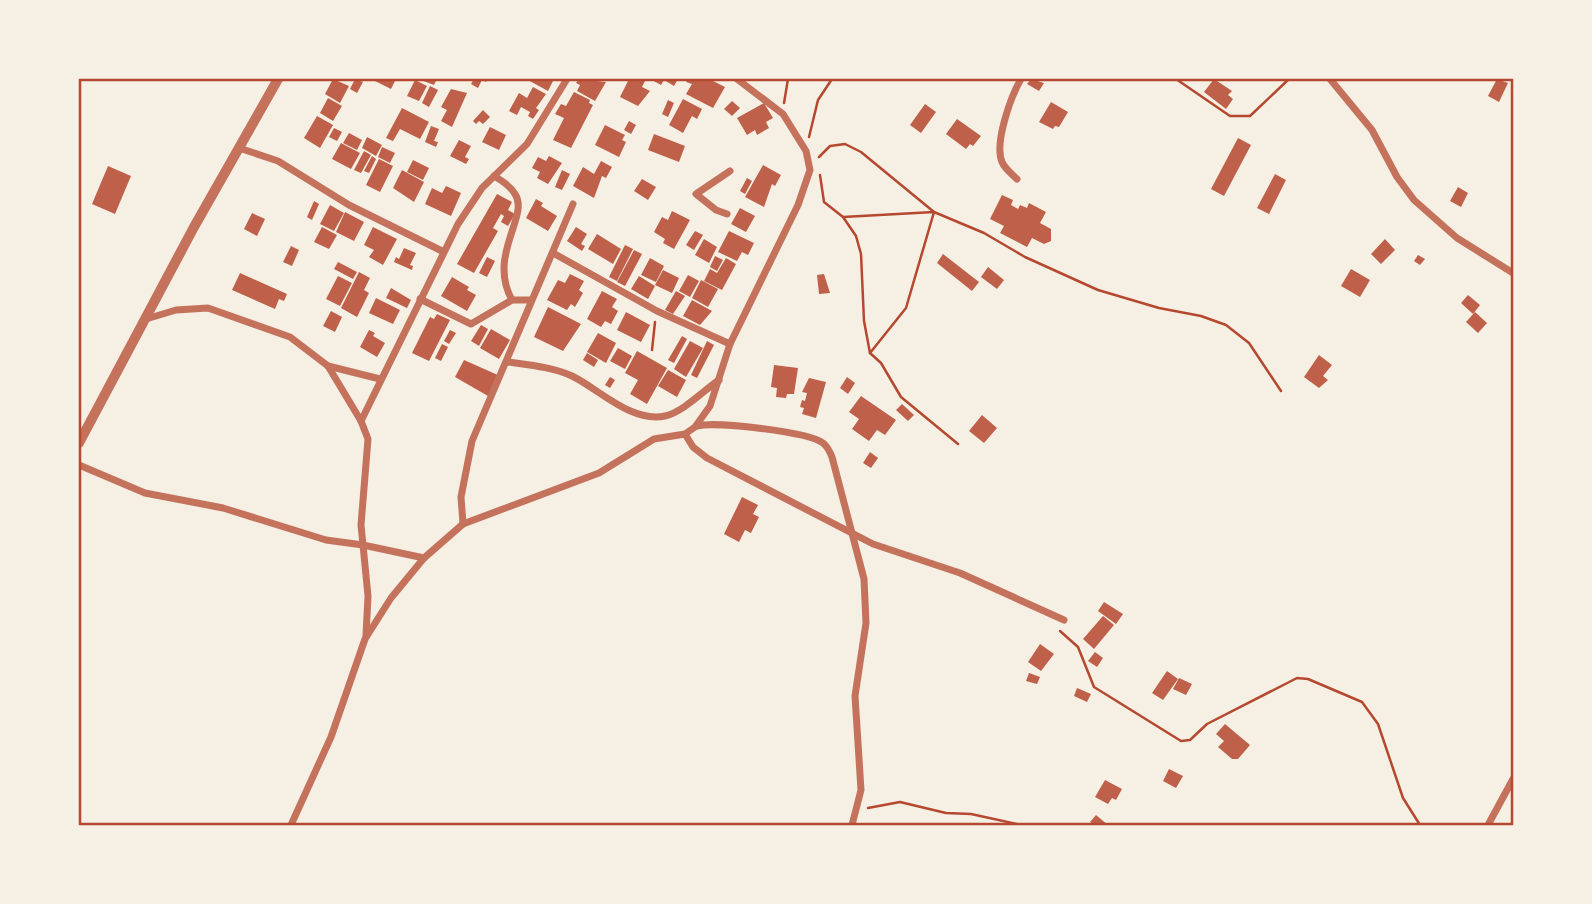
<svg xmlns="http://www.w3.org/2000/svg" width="1592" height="904" font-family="'Times New Roman',serif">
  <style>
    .building { fill: #bf614a }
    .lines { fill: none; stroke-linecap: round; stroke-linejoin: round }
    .path { stroke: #b5482f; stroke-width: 2.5 }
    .minor { stroke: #c5725c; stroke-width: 7 }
    .tertiary { stroke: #c5725c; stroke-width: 10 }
    .neatline { fill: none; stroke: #b5482f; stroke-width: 2.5 }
  </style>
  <rect width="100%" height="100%" fill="#f6efe4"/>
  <g class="building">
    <path d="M333,79L349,86L340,103L325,94Z"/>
    <path d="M355,79L363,82L357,93L350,89Z"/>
    <path d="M371,79H396L391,89Z"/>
    <path d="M418,79H437L434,85Z"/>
    <path d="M474,79H488L486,82L482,80L478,88L471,84Z"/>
    <path d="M526,79H554L548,91Z"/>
    <path d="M579,79L606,82L595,101L577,91L580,85L576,83Z"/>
    <path d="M629,79L645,81L642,87L650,91L638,106L620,97Z"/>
    <path d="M650,79H678L674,86L664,80L661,85Z"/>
    <path d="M688,79H709L725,87L713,108L686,94L692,84L686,82Z"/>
    <path d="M1031,79L1044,83L1039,91L1027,84Z"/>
    <path d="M1214,79L1232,91L1228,95L1233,99L1226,109L1204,92Z"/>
    <path d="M1497,79L1508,83L1499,102L1488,96Z"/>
    <path d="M415,80L427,86L419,101L407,96Z"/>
    <path d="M430,86L438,90L429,107L422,103Z"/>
    <path d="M533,87L546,94L536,108L539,110L533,119L528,116L530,112L521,107L517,115L509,111L519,93L527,98Z"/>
    <path d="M451,89L467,93L452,127L441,121L447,110L441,107Z"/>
    <path d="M574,92L590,100L589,103L593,105L571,148L553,140L564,118L555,114L561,104L566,106Z"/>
    <path d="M328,98L342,106L333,121L320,113Z"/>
    <path d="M683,99L702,109L697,119L692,116L683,133L669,125Z"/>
    <path d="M668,100L674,103L668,117L662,114Z"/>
    <path d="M732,101L740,108L732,116L724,109Z"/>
    <path d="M1051,102L1068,112L1059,127L1055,126L1053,129L1039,122Z"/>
    <path d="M764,103L773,118L766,122L769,128L757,135L755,130L747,135L737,118Z"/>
    <path d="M925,104L936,112L921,133L910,125Z"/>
    <path d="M402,108L429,122L420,139L400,129L393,141L386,138Z"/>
    <path d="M483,110L490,117L483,124L479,121L476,124L473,121Z"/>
    <path d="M317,116L333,125L320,148L304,138Z"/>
    <path d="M957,119L981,136L973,146L970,144L966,149L946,134Z"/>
    <path d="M629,121L636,125L631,134L624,130Z"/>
    <path d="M605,125L625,135L622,140L626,142L619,157L595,145Z"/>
    <path d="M431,126L439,129L434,141L438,142L436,147L425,142Z"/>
    <path d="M490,127L506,135L499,150L482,142Z"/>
    <path d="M334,128L342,132L337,141L329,137Z"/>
    <path d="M349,133L362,140L357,150L343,143Z"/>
    <path d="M654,134L685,146L679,162L648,150Z"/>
    <path d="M367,137L382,145L376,156L362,148Z"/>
    <path d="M1238,138L1251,145L1224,196L1211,189Z"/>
    <path d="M459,140L471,146L465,157L469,159L466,164L450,156Z"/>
    <path d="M341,143L360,153L351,169L332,159Z"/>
    <path d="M382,147L395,153L390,163L378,157Z"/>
    <path d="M364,151L371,155L361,173L354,170Z"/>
    <path d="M372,156L376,159L369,173L364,171Z"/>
    <path d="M549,156L562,163L548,184L537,178L540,172L532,168L538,157L546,161Z"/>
    <path d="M379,159L393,166L380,192L366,185Z"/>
    <path d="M413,160L429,168L423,180L407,172Z"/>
    <path d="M601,161L612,167L606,178L602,176L594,198L573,186L583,167L594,174Z"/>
    <path d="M763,165L781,175L775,186L772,184L764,207L745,197Z"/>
    <path d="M108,166L131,176L115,214L92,204Z"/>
    <path d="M402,170L424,182L414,202L393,188Z"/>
    <path d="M562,170L570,174L562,190L555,187Z"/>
    <path d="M1275,174L1286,180L1269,214L1257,208Z"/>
    <path d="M747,178L752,181L745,194L740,191Z"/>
    <path d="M642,179L656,187L648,200L634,191Z"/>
    <path d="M446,186L461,193L451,216L425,204L432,188L442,193Z"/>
    <path d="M1458,187L1468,193L1461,207L1450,201Z"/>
    <path d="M497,194L512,202L508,210L515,214L508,226L501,222L504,216L501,214L493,228L498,231L474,273L457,264Z"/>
    <path d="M1002,195L1013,200L1011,205L1018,209L1020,205L1027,208L1029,203L1046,212L1040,223L1051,229V241L1044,244L1032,238L1027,247L1000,233L1004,226L990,219Z"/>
    <path d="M536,199L543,203L541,206L557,216L548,231L526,218Z"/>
    <path d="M314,201L319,204L312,220L307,217Z"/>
    <path d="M330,205L344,213L334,231L320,224Z"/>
    <path d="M740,208L755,216L746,232L731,224Z"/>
    <path d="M672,211L690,220L674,249L663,243L665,239L654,232L662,217L668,220Z"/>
    <path d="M345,212L364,222L354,241L336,232Z"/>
    <path d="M252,213L265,219L257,236L244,229Z"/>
    <path d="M322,227L337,235L329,249L314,242Z"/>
    <path d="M373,227L397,239L383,265L369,257L374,250L364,245Z"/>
    <path d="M576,227L587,234L581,244L585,246L582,251L567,241Z"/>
    <path d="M695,231L703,235L694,250L686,245Z"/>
    <path d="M729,231L754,243L748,255L742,252L737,261L718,252Z"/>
    <path d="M597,234L621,249L613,264L588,249Z"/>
    <path d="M704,239L717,247L709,263L695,255Z"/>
    <path d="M1385,239L1395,250L1381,264L1371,254Z"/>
    <path d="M625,245L633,249L617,281L609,277Z"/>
    <path d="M291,246L299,250L292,266L283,262Z"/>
    <path d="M404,248L416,253L410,265L413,266L412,270L394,262L396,257L399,259Z"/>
    <path d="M634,250L642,254L625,286L617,282Z"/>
    <path d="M943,254L979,282L972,291L937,263Z"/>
    <path d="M1418,255L1425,259L1420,265L1414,261Z"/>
    <path d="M715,256L723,260L717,271L710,267Z"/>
    <path d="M487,257L495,261L487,277L479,273Z"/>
    <path d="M650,258L664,266L656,282L641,275Z"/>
    <path d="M726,258L736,264L722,290L704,281L710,269L717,273Z"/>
    <path d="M338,262L357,272L353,279L334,269Z"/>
    <path d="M988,267L1004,280L997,289L981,277Z"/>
    <path d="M1351,269L1370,280L1360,297L1341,286Z"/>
    <path d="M663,270L679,278L672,293L655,285Z"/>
    <path d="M359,272L370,278L364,290L369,293L357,317L341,308Z"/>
    <path d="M240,273L287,294L284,301L279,299L275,309L232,290Z"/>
    <path d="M570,274L584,281L579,290L583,293L575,307L571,304L567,310L547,300L558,280L565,283Z"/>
    <path d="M824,274L830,293L819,294L817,275Z"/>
    <path d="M688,275L699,281L690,297L679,291Z"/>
    <path d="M338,276L352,283L340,306L326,299Z"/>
    <path d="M639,276L655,286L648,299L631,289Z"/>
    <path d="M452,277L469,287L467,290L476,295L467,311L441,296Z"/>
    <path d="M701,280L718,289L708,307L692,298Z"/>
    <path d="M391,288L411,300L407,308L386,298Z"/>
    <path d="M602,291L617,299L612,307L618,311L611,324L605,321L601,327L587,319Z"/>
    <path d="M676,291L685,296L673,314L665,310Z"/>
    <path d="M1468,295L1480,305L1473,314L1461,303Z"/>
    <path d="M376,298L400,310L393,324L369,313Z"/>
    <path d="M692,300L712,311L700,325L683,316Z"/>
    <path d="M548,307L581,324L563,351L534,337Z"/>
    <path d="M331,311L342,317L335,332L323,326Z"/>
    <path d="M626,312L650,325L641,342L617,330Z"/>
    <path d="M1475,312L1487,323L1478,333L1466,322Z"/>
    <path d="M437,314L450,320L429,361L412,353L430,317L434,319Z"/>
    <path d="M481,325L488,329L479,346L471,341Z"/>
    <path d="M491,329L510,340L499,359L480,348Z"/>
    <path d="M369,330L375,333L373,336L385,343L377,357L360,347Z"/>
    <path d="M450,330L456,333L449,344L444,341Z"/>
    <path d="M598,333L616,343L606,363L587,352Z"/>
    <path d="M682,336L687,339L674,363L668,360Z"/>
    <path d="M690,341L703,348L686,377L674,369Z"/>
    <path d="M707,341L714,345L697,378L691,375Z"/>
    <path d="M442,344L448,347L441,361L435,358Z"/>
    <path d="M618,348L632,356L625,369L610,361Z"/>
    <path d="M637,351L667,368L647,404L630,394L638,380L625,373Z"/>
    <path d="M587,353L598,360L594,367L583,360Z"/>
    <path d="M1319,355L1332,365L1323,376L1328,380L1319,388L1304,377Z"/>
    <path d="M464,360L500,376L488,396L455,377Z"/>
    <path d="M774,365L798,368L794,394H787L786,398L776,397L777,388L771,387Z"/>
    <path d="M668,370L686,380L677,397L658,386Z"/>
    <path d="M610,377L615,380L610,388L605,385Z"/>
    <path d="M847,377L855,383L848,394L840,388Z"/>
    <path d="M809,378L826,382L816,418L802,414L804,408L800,407L802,400L805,401L807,393L802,392Z"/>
    <path d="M861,396L896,420L885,435L877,430L869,441L852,429L859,419L849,412Z"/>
    <path d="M902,404L914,415L908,421L896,410Z"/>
    <path d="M982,415L997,428L984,443L969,431Z"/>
    <path d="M870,452L878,458L871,468L863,463Z"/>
    <path d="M742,497L758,505L753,514L759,517L751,533L745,530L739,542L724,534Z"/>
    <path d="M1104,602L1123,614L1116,624L1098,611Z"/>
    <path d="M1103,616L1114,625L1094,649L1083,639Z"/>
    <path d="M1040,644L1054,654L1041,671L1028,662Z"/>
    <path d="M1095,652L1103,658L1097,667L1088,661Z"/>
    <path d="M1167,671L1178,679L1163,700L1152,693Z"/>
    <path d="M1029,673L1040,677L1037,684L1026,681Z"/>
    <path d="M1179,678L1192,684L1186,695L1173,689Z"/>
    <path d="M1077,688L1091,694L1087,702L1074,696Z"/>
    <path d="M1225,724L1250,745L1238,759H1232L1218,747L1224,741L1216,734Z"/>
    <path d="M1169,769L1183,776L1176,788L1163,781Z"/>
    <path d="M1105,780L1122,789L1116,800L1112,798L1108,804L1095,797Z"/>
    <path d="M1096,815L1108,825H1094L1090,822Z"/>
  </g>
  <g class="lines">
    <g class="path">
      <path d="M1176,79L1230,116H1250L1289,79"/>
      <path d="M784,103L788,79"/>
      <path d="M809,137L818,100L832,79"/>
      <path d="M819,157L830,146L845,144L861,152L934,212L984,233L1025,257L1098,290L1159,308L1201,316L1226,325L1249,343L1281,391"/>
      <path d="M820,175L824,202L843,217L856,236L861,254L864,321L870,353L881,363L901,397L958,444"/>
      <path d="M843,217L934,212L906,308L870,353"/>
      <path d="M652,350L655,322"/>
      <path d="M1060,631L1078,647L1094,687L1181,741L1190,740L1207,724L1297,678L1308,679L1362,702L1378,724L1403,798L1420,825"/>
      <path d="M868,808L900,802L946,813L971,814L1021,825"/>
    </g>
    <g class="minor">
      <path d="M1330,79L1372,130L1397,177L1414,200L1457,238L1513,273"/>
      <path d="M239,148L278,161L349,205L442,251"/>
      <path d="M494,176C501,180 511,187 515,194C530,216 487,255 512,300"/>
      <path d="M1017,179C1012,174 1005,169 1002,162C994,143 1011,96 1021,79"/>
      <path d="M727,214L716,210L696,194L730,171"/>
      <path d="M553,253L657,311L730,344"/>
      <path d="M420,299L471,324L512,300H530"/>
      <path d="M146,319L176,310L208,308L290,337L328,366L361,421L368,439L361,525L363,545L424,558"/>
      <path d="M508,362C529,365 552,367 572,376C599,389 631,423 665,416C683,412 703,391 719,380"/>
      <path d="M328,366L380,379"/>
      <path d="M361,421L458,224L482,188L527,144L567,79"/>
      <path d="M697,426C716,421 808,432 823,443C828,447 830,452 832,457L864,579L866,623L855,696L861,790L852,825"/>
      <path d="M685,434L693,447L707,458L873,544L960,573L1064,620"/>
      <path d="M79,465L145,493L223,508L326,540L363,545L368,596L366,635"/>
      <path d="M463,524L461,497L472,441L573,204"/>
      <path d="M291,825L331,737L365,639L391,598L424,558L463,524L599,473L654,439L685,434L695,427L710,406L730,344L798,205L810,170L806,151L783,114L737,79"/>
      <path d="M1488,825L1513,779"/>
    </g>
    <path class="tertiary" d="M79,443L194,227L278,79"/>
  </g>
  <rect width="1592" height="904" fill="none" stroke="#f6efe4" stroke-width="161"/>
  <rect x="80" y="80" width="1432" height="744" class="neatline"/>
</svg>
